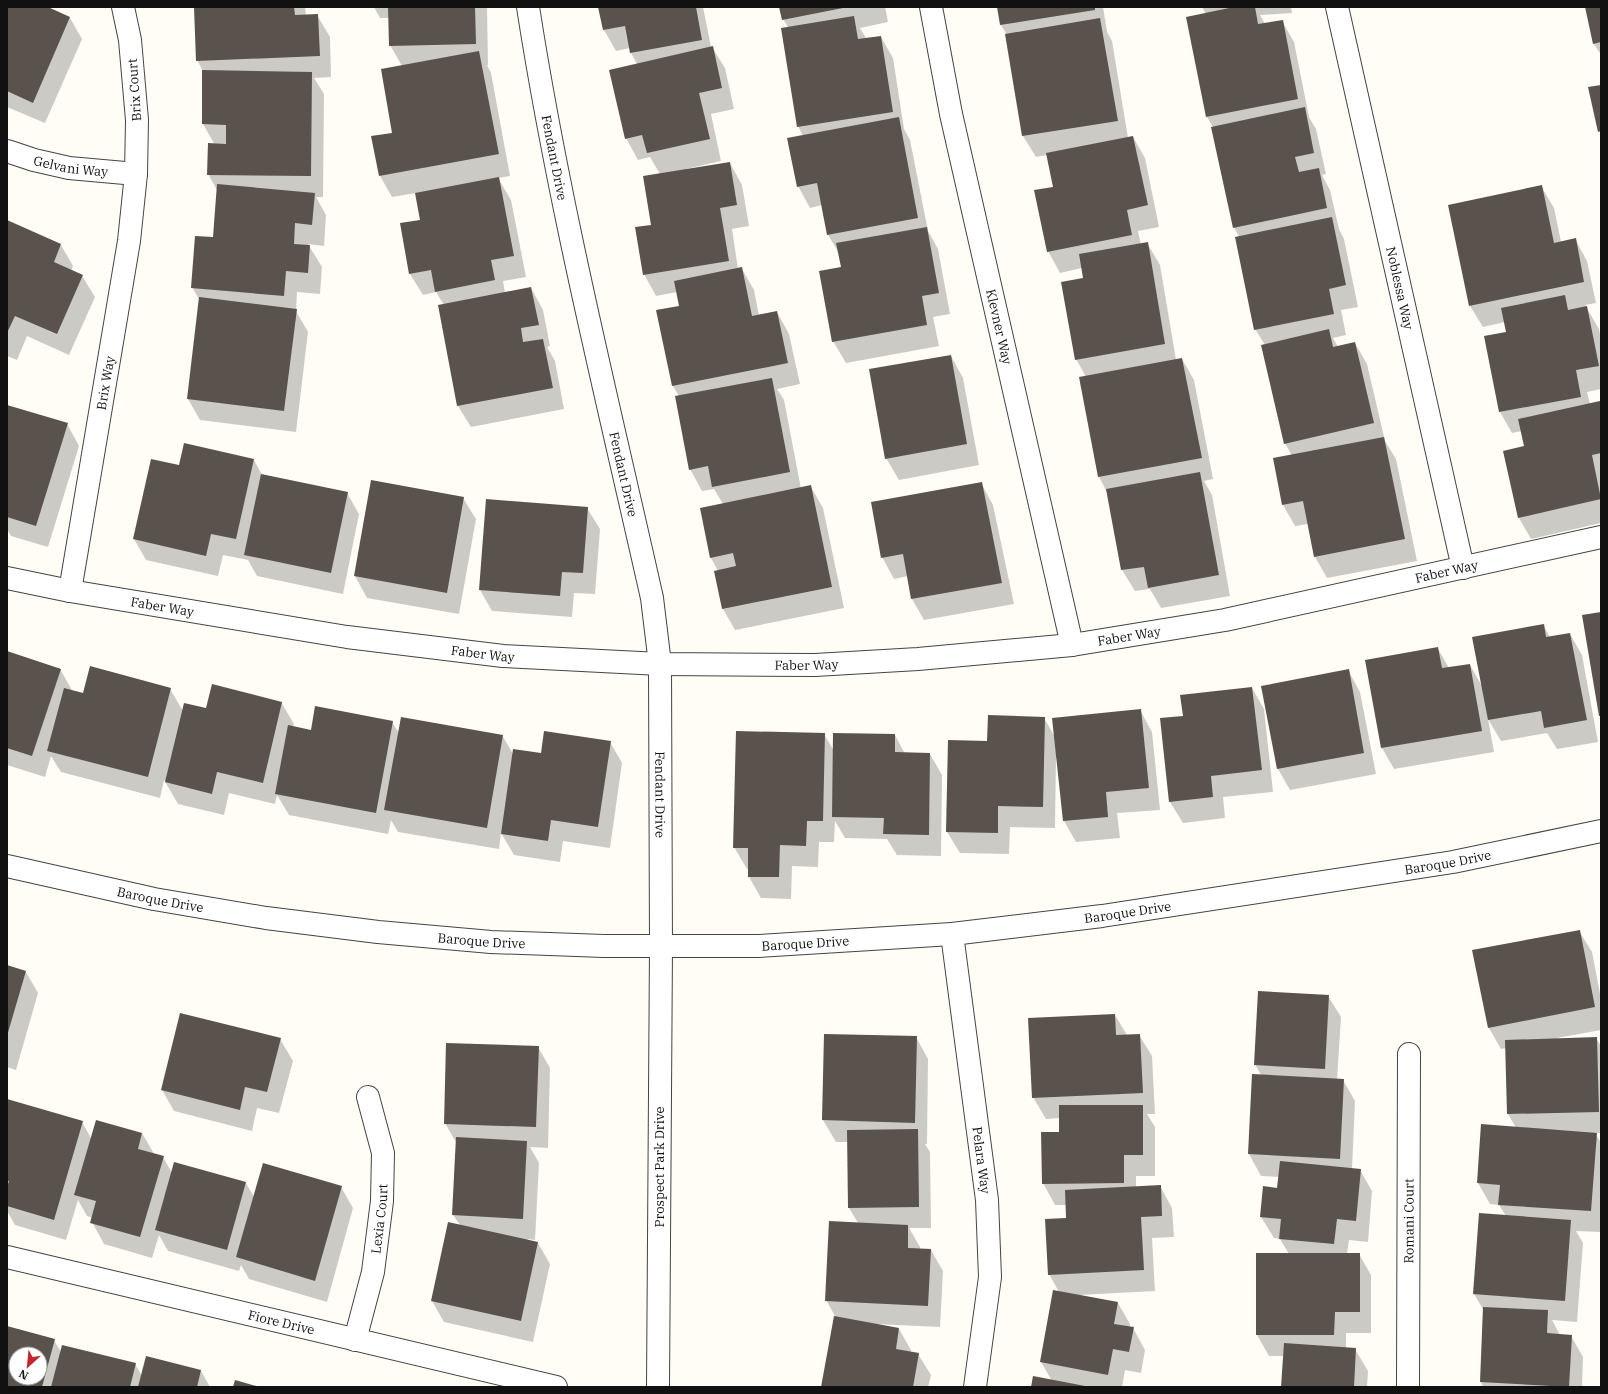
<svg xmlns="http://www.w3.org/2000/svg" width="1608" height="1394" font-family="'IBM Plex Serif',serif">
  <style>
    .shadow { fill: #0003; fill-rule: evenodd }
    .building { fill: #5a524d; fill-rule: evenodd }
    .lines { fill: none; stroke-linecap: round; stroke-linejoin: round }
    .minor-casing { stroke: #444; stroke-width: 24 }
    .minor { stroke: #fff; stroke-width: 22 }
    .labels { text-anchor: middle; stroke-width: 4; stroke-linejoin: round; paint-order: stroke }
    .street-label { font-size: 13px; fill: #111; stroke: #fff }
  </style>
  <rect width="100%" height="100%" fill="#fffdf5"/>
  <g class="shadow">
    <path d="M7,7H46L70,18L82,39L45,123L7,107Z"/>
    <path d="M195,7H305L306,16L317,15L330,37L331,77L314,78L324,94L323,197H316L326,215L324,246L308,244L322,267L320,294L297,292L296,311L308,332L296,432L200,420L188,399L200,301L192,287L214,238L217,190L208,174L215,145L203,124V71L197,60Z"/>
    <path d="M374,7H487L488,65H487L491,73L510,176L498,178L511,200L526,277L503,281L505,293L531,288L543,310L550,346L547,347L555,361L564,409L471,427L458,406L444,305L436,292L423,295L410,274L421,220L416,193L392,197L380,176L372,137L394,133L402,66L390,45L389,18H380Z"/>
    <path d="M599,7H703L711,47H712L725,68L734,109L711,114L721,161L686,169V170L730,163L742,185L749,226L732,229L738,269H742L754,290L759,316L777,312L789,334L800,384L777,389L784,400L801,489L811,487L823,508L844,608L735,630L723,609L718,571L711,558L723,504L714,489L702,491L690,469L679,396L673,386L680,306L677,292L656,296L644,274L660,174L650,157L638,160L626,138L637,64L631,53L630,48L616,51L604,30Z"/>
    <path d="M780,7H885L888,22L860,28L866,38L881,37L893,58L904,129L910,140L928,231L938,249L950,314L933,317L939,346L846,363L833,341L842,268L839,253L828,235L822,205L810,208L798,186L803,136L798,126L788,27L783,19Z"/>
    <path d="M998,7H1103L1107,32L1112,41L1128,138L1133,137L1145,158L1159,227L1138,231L1141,245L1147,243L1160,265L1176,360L1182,359L1194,380L1213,479L1204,481L1212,495L1230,596L1161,608L1150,589L1135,591L1122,570L1108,494L1099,477L1080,378L1086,377L1076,359L1084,279L1082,268L1060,273L1048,251L1054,188L1048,155L1036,157L1023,136L1007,35L1001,25Z"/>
    <path d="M1202,7H1291L1292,13L1260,15L1265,24L1282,21L1294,42L1309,117L1316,129L1326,174L1322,175L1330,190L1339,229L1344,239L1358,307L1341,310L1346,335L1333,338L1338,347L1355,343L1367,364L1385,441L1396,459L1417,561L1327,578L1315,557L1308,524L1295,526L1283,505L1292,456L1285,443L1265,345L1255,329L1239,237L1234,227L1213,127L1207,117L1206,14Z"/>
    <path d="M1586,7H1601V55L1594,44Z"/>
    <path d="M1541,186L1554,208L1561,242L1575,239L1587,261L1596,303L1585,305L1599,329L1601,340V389L1587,392L1590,404L1599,402L1601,405V523L1531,539L1519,518L1526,447L1522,431L1512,433L1500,412L1485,337L1507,333L1505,322L1483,327L1470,306Z"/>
    <path d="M7,221L61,245L73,266L71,271L82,276L95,297L69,355L27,336L17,360L7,356Z"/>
    <path d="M951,356L963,378L979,465L899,480L886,458Z"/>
    <path d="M7,406L67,424L79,446L48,547L11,536L7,529Z"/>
    <path d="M254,460L262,475L347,493L359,514L343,594L257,576L248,560L223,555L218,576L146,560L134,539L180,466Z"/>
    <path d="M372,481L463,498L476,519L459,614L367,598L355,576Z"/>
    <path d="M981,483L993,505L1014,604L924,620L912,599L908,576L894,579L882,557Z"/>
    <path d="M587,508L600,529L595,594L574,593L572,617L492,611L480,590Z"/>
    <path d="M1543,625L1550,637L1570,634L1582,655L1598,742L1557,749L1547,733L1501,741L1488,719L1494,752L1394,769L1382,748L1367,661L1438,649L1449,668L1470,665L1482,686Z"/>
    <path d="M7,652L60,669L73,692L83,694L170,689L183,711L281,702L294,724L293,727L312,731L392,722L399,733L502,735L513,754H542L610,742L622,763L610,848L563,841L560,862L514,855L501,833L499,849L398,832L391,820L388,834L289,815L277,795L275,804L229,793L224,815L178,804L164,780L160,798L61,772L51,756L45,777L7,765Z"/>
    <path d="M1348,670L1360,692L1376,774L1290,790L1278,769Z"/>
    <path d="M1252,688L1264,709L1273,792L1223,797L1225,818L1183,823L1170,802L1184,717Z"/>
    <path d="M1140,710L1152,732L1160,810L1117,813L1120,838L1076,842L1064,821L1057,758H1056L1055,828L1010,827L1009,854L960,853L947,832L988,742L1044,718L1055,737Z"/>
    <path d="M824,734L834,751L895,735L905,754H930L942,775L941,856L897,855L887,839L845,838L835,821L834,842H819L818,867L792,866L791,899L761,898L749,877V869H747L734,847Z"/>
    <path d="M1579,931L1592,952L1601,999V1030L1557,1038V1039L1596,1038L1601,1046V1133H1595L1601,1143V1232L1576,1231L1583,1243L1577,1322L1552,1320L1560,1335L1571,1336L1583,1357L1582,1387H1483L1481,1382L1484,1311L1474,1294L1506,1216L1499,1205L1490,1204L1478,1183L1516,1128L1508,1114L1506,1048L1501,1049L1489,1028Z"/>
    <path d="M7,966L26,972L38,993L16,1070L7,1067Z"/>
    <path d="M1328,996L1341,1017L1337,1080H1343L1355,1101L1352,1169L1360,1170L1372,1191L1368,1242L1349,1240L1347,1254H1359L1371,1275V1333H1346V1349H1355L1368,1371L1367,1387H1282L1284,1356H1269L1257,1335L1289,1254L1280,1239L1274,1238L1261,1217L1278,1189L1280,1177L1261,1176L1249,1154L1253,1075H1261L1255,1064Z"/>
    <path d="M1115,1015L1127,1035H1139L1152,1056L1155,1114H1147L1155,1127V1176H1136V1188L1160,1186L1172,1208L1174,1237L1152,1238L1155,1291L1079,1295L1118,1303L1130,1324L1129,1328H1133L1145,1350L1141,1373L1125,1370L1122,1387H1032L1052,1381L1041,1362L1059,1292L1049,1274L1067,1219L1066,1205H1055L1043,1183L1060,1133V1118L1046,1119L1033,1097Z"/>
    <path d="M825,1035L916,1037L928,1059L927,1144H925L930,1152L931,1228H909L920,1247V1249L931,1250L943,1271L940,1327L876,1324V1325L899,1329L911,1350V1352L918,1354L931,1375L928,1387H822L835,1316L826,1300L858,1223L849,1208L848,1142H836L823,1120Z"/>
    <path d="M280,1039L293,1061L279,1113L257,1108L252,1131L174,1111L162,1090Z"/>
    <path d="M538,1047L550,1068L548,1148L530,1147L539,1163L535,1240L528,1239L527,1241L538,1243L550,1264L533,1342L444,1322L432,1301L460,1225L453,1215L457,1144L445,1123Z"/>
    <path d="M7,1100L82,1122L91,1138L142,1133L154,1154L163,1157L172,1173L246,1183L254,1197L341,1187L353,1208L327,1302L249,1279L241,1265L239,1271L168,1251L159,1235L152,1258L104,1244L92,1222L93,1218L87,1216L78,1200L66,1240L15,1225L7,1211Z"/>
    <path d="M7,1327L54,1340L61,1352L135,1364L142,1376L201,1371L210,1387H7ZM16,1354H40V1378H16Z"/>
  </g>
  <g class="building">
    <path d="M7,7H48L70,17L33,103L7,91Z"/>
    <path d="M194,7H294L295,15L318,14L320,56L196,61Z"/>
    <path d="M388,7H475L476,44L389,46Z"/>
    <path d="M598,7H696L702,40L630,53L625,26L603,30Z"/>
    <path d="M779,7H842L843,8L782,20Z"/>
    <path d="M997,7H1095V10L1000,25Z"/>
    <path d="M1234,7H1255L1258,24L1283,20L1298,99L1206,117L1186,17Z"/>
    <path d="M1585,7H1601V42L1593,44Z"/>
    <path d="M854,16L858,39L881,36L893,112L797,127L781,28Z"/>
    <path d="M1100,18L1118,121L1022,136L1005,34Z"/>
    <path d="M713,46L722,88L699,93L710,139L647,153L642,135L625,139L609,70Z"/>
    <path d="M479,51L499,154L379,176L371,136L392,133L381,69Z"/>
    <path d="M202,70L312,72L311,176L207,175L208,143L226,144V125L202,124Z"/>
    <path d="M1601,85V131L1598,132L1588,87Z"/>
    <path d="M1305,107L1314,153L1295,157L1299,172L1319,168L1327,208L1233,228L1211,127Z"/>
    <path d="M899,117L918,218L827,235L817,183L797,187L787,138Z"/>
    <path d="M1133,136L1148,205L1127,210L1132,235L1047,252L1034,190L1053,187L1046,153Z"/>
    <path d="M730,162L737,205L720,208L729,261L643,275L635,227L651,225L643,176Z"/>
    <path d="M499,177L514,256L491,260L495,280L435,292L431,270L409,274L400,223L420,220L415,193Z"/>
    <path d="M217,184L315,193L312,225L295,223L294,244L310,245L308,273L286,271L284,296L191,288L195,236L213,237Z"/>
    <path d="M1542,185L1554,243L1576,238L1584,282L1469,306L1448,205Z"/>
    <path d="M1332,217L1346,285L1329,289L1334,314L1254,330L1235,237Z"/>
    <path d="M7,220L61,244L54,262L83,275L57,334L15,316L7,333Z"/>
    <path d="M927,227L939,293L922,296L927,325L832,342L819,271L841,267L836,243Z"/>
    <path d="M1148,242L1165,344L1075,360L1061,282L1083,278L1079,254Z"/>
    <path d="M742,267L752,316L777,311L788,363L672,386L656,310L679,306L674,281Z"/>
    <path d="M531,287L539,325L521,328L523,342L543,339L553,388L457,406L438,305Z"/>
    <path d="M1565,295L1568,310L1587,306L1599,366L1576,370L1581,397L1499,412L1484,336L1506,332L1501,308Z"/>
    <path d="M199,297L297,309L284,411L187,399Z"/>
    <path d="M1329,329L1333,347L1355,342L1374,423L1284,444L1261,345Z"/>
    <path d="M951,355L967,444L885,459L869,369Z"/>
    <path d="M1182,358L1202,458L1098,477L1079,377Z"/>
    <path d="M772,378L790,472L712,487L708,466L689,470L675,396Z"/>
    <path d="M1600,401L1601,406V453L1592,455L1601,499L1518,518L1503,451L1524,446L1518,419Z"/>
    <path d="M7,405L68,423L36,526L7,517Z"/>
    <path d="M1384,437L1405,539L1314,557L1303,501L1282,505L1273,458Z"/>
    <path d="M184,443L254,459L236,539L211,534L206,556L133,539L151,459L179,465Z"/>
    <path d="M1200,472L1219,575L1148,588L1144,567L1121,570L1106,489Z"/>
    <path d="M261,474L348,492L331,573L244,555Z"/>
    <path d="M371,480L464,497L447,593L354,576Z"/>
    <path d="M982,482L1002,583L911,599L903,554L881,558L871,502Z"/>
    <path d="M811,485L832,587L722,609L714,571L736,566L733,553L710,558L700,508Z"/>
    <path d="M486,499L588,507L583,573L562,572L560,596L479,590Z"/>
    <path d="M1601,612V716H1599L1582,615Z"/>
    <path d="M1544,624L1546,637L1570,633L1587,720L1544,728L1541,711L1488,720L1472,637Z"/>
    <path d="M1438,647L1442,668L1470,664L1482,731L1381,748L1365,660Z"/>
    <path d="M7,651L61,669L32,756L7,748Z"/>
    <path d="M90,666L171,688L148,777L47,751L64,688L83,693Z"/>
    <path d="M1349,669L1364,753L1277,769L1261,686Z"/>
    <path d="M212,684L282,702L263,783L217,772L212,794L165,782L184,703L206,708Z"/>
    <path d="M1252,687L1262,770L1211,776L1213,797L1169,802L1160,718L1183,716L1180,695Z"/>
    <path d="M315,706L393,721L376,813L275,794L288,725L311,730Z"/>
    <path d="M1141,709L1149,788L1106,792L1108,817L1063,821L1052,718Z"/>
    <path d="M988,715L1045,717L1043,807L998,806V833L946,832L948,740L987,741Z"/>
    <path d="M401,717L503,735L487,828L384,810Z"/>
    <path d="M544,731L611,741L598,827L551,820L548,841L501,834L513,749L541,753Z"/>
    <path d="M736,731L825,733L823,821H807L806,846L780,845L779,877H748V848H733Z"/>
    <path d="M833,733L895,734V752L930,753L929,835L883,834L884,818L832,817Z"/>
    <path d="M1580,930L1595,1007L1488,1028L1472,950Z"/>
    <path d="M7,965L26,971L7,1036Z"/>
    <path d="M1258,991L1329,995L1325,1069L1254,1065Z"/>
    <path d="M180,1013L281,1038L267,1092L245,1087L240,1110L161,1090Z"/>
    <path d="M1115,1014L1116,1035L1140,1034L1143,1093L1032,1098L1028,1018Z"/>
    <path d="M824,1034L917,1036L915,1123L822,1120Z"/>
    <path d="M1597,1037L1599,1112L1507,1114L1505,1040Z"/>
    <path d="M446,1043L539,1046L536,1127L444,1124Z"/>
    <path d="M1252,1074L1344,1079L1340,1159L1248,1154Z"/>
    <path d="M7,1099L83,1121L54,1220L7,1206V1187L9,1181H7Z"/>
    <path d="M1059,1105H1143V1155H1124V1183L1042,1184L1041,1132H1059Z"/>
    <path d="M96,1120L142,1133L138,1149L164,1156L140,1237L90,1223L96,1201L74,1195Z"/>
    <path d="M1481,1124L1597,1133L1591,1211L1498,1205L1500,1185L1477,1183Z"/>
    <path d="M918,1129L919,1207L848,1208L847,1130Z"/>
    <path d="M456,1137L527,1141L523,1219L452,1215Z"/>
    <path d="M1280,1161L1361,1169L1356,1221L1337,1219L1334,1244L1279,1239L1281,1219L1260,1217L1263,1186L1277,1188Z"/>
    <path d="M174,1162L246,1182L227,1250L155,1230Z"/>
    <path d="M263,1163L342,1186L315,1281L236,1257Z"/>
    <path d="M1161,1185L1162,1216L1141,1217L1144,1270L1048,1275L1045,1219L1066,1218L1065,1190Z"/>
    <path d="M1479,1213L1571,1220L1565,1301L1473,1294Z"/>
    <path d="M829,1221L908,1225V1248L931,1249L928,1306L825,1301Z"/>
    <path d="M448,1222L538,1242L521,1321L431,1301Z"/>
    <path d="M1256,1253H1360V1312H1335L1334,1335H1256Z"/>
    <path d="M1053,1290L1118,1302L1114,1324L1134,1327L1129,1352L1113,1349L1108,1375L1040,1362Z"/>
    <path d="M1483,1307L1548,1310L1547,1333L1572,1335L1569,1387L1480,1382Z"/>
    <path d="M834,1316L899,1328L896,1349L919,1353L913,1387H821Z"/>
    <path d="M7,1326L55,1339L42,1387H7ZM16,1354H40V1378H16Z"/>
    <path d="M1284,1343L1356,1348L1354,1387H1281Z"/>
    <path d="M62,1345L136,1363L130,1387H51Z"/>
    <path d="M146,1356L201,1370L197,1387H138Z"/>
    <path d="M1033,1376L1085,1386V1387H1031Z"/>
    <path d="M235,1380L260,1387H233Z"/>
  </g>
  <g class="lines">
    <defs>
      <g id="minor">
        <path id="s1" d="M528,7C559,206 608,402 652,598L660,664L661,947L658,1387"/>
        <path id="s2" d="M931,7L951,114L1072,645"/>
        <path id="s3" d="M1337,7L1463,568"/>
        <path id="s4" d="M7,151L34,160L69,168L136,174"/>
        <path id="s5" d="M7,578L70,591L347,637L503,656L660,664L815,665L918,659L1072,645L1225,620L1601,537"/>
        <path id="s6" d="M70,591L129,241L136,174L137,120L130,40L123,7"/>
        <path id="s7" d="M7,866L154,899L266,918L378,932L491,942L604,946H759L952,934L1102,916L1453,862L1601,831"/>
        <path id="s8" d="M952,934L987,1200L990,1277L975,1387"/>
        <path id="s9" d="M7,1257L556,1387"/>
        <path id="s10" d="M355,1340L373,1272L382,1201L383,1153L368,1097"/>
        <path id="s11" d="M1408,1387L1409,1054"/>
      </g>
    </defs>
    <use href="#minor" class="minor-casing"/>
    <use href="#minor" class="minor"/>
  </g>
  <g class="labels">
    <g class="street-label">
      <text transform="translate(134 90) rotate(-94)" y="5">Brix Court</text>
      <text dy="5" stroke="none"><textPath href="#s1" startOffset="153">Fendant Drive</textPath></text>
      <text dy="5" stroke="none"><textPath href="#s4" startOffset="66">Gelvani Way</textPath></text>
      <text dy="5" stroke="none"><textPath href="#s3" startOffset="288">Noblessa Way</textPath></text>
      <text dy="5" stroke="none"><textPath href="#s2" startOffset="327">Klevner Way</textPath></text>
      <text dy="5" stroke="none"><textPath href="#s6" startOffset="211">Brix Way</textPath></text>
      <text dy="5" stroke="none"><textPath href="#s1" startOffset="477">Fendant Drive</textPath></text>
      <text dy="5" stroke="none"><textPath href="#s5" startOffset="1454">Faber Way</textPath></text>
      <text dy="5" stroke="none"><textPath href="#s5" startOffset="158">Faber Way</textPath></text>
      <text dy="5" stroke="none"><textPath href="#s5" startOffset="1130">Faber Way</textPath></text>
      <text dy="5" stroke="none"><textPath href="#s5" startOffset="482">Faber Way</textPath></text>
      <text dy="5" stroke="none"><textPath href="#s5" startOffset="806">Faber Way</textPath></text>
      <text dy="5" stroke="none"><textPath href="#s1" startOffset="801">Fendant Drive</textPath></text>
      <text dy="5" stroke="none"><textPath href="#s7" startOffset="1453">Baroque Drive</textPath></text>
      <text dy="5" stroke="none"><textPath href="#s7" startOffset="157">Baroque Drive</textPath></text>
      <text dy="5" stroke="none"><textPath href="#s7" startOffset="1129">Baroque Drive</textPath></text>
      <text dy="5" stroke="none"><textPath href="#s7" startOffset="481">Baroque Drive</textPath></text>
      <text dy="5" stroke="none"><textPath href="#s7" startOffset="805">Baroque Drive</textPath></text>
      <text dy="5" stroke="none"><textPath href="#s8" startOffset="228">Pelara Way</textPath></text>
      <text transform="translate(659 1167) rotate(-90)" y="5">Prospect Park Drive</text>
      <text dy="5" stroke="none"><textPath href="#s10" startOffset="124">Lexia Court</textPath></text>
      <text dy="5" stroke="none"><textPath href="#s11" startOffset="166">Romani Court</textPath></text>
      <text dy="5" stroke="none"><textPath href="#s9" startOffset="282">Fiore Drive</textPath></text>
    </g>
  </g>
  <rect width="1608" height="1394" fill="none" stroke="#111111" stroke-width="16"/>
  <g transform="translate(28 1366) rotate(207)"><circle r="19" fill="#ffffff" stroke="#a0a0a0"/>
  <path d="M0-3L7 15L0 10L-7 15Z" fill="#c4262e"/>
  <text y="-6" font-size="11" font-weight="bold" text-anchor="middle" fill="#111111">N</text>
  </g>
</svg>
